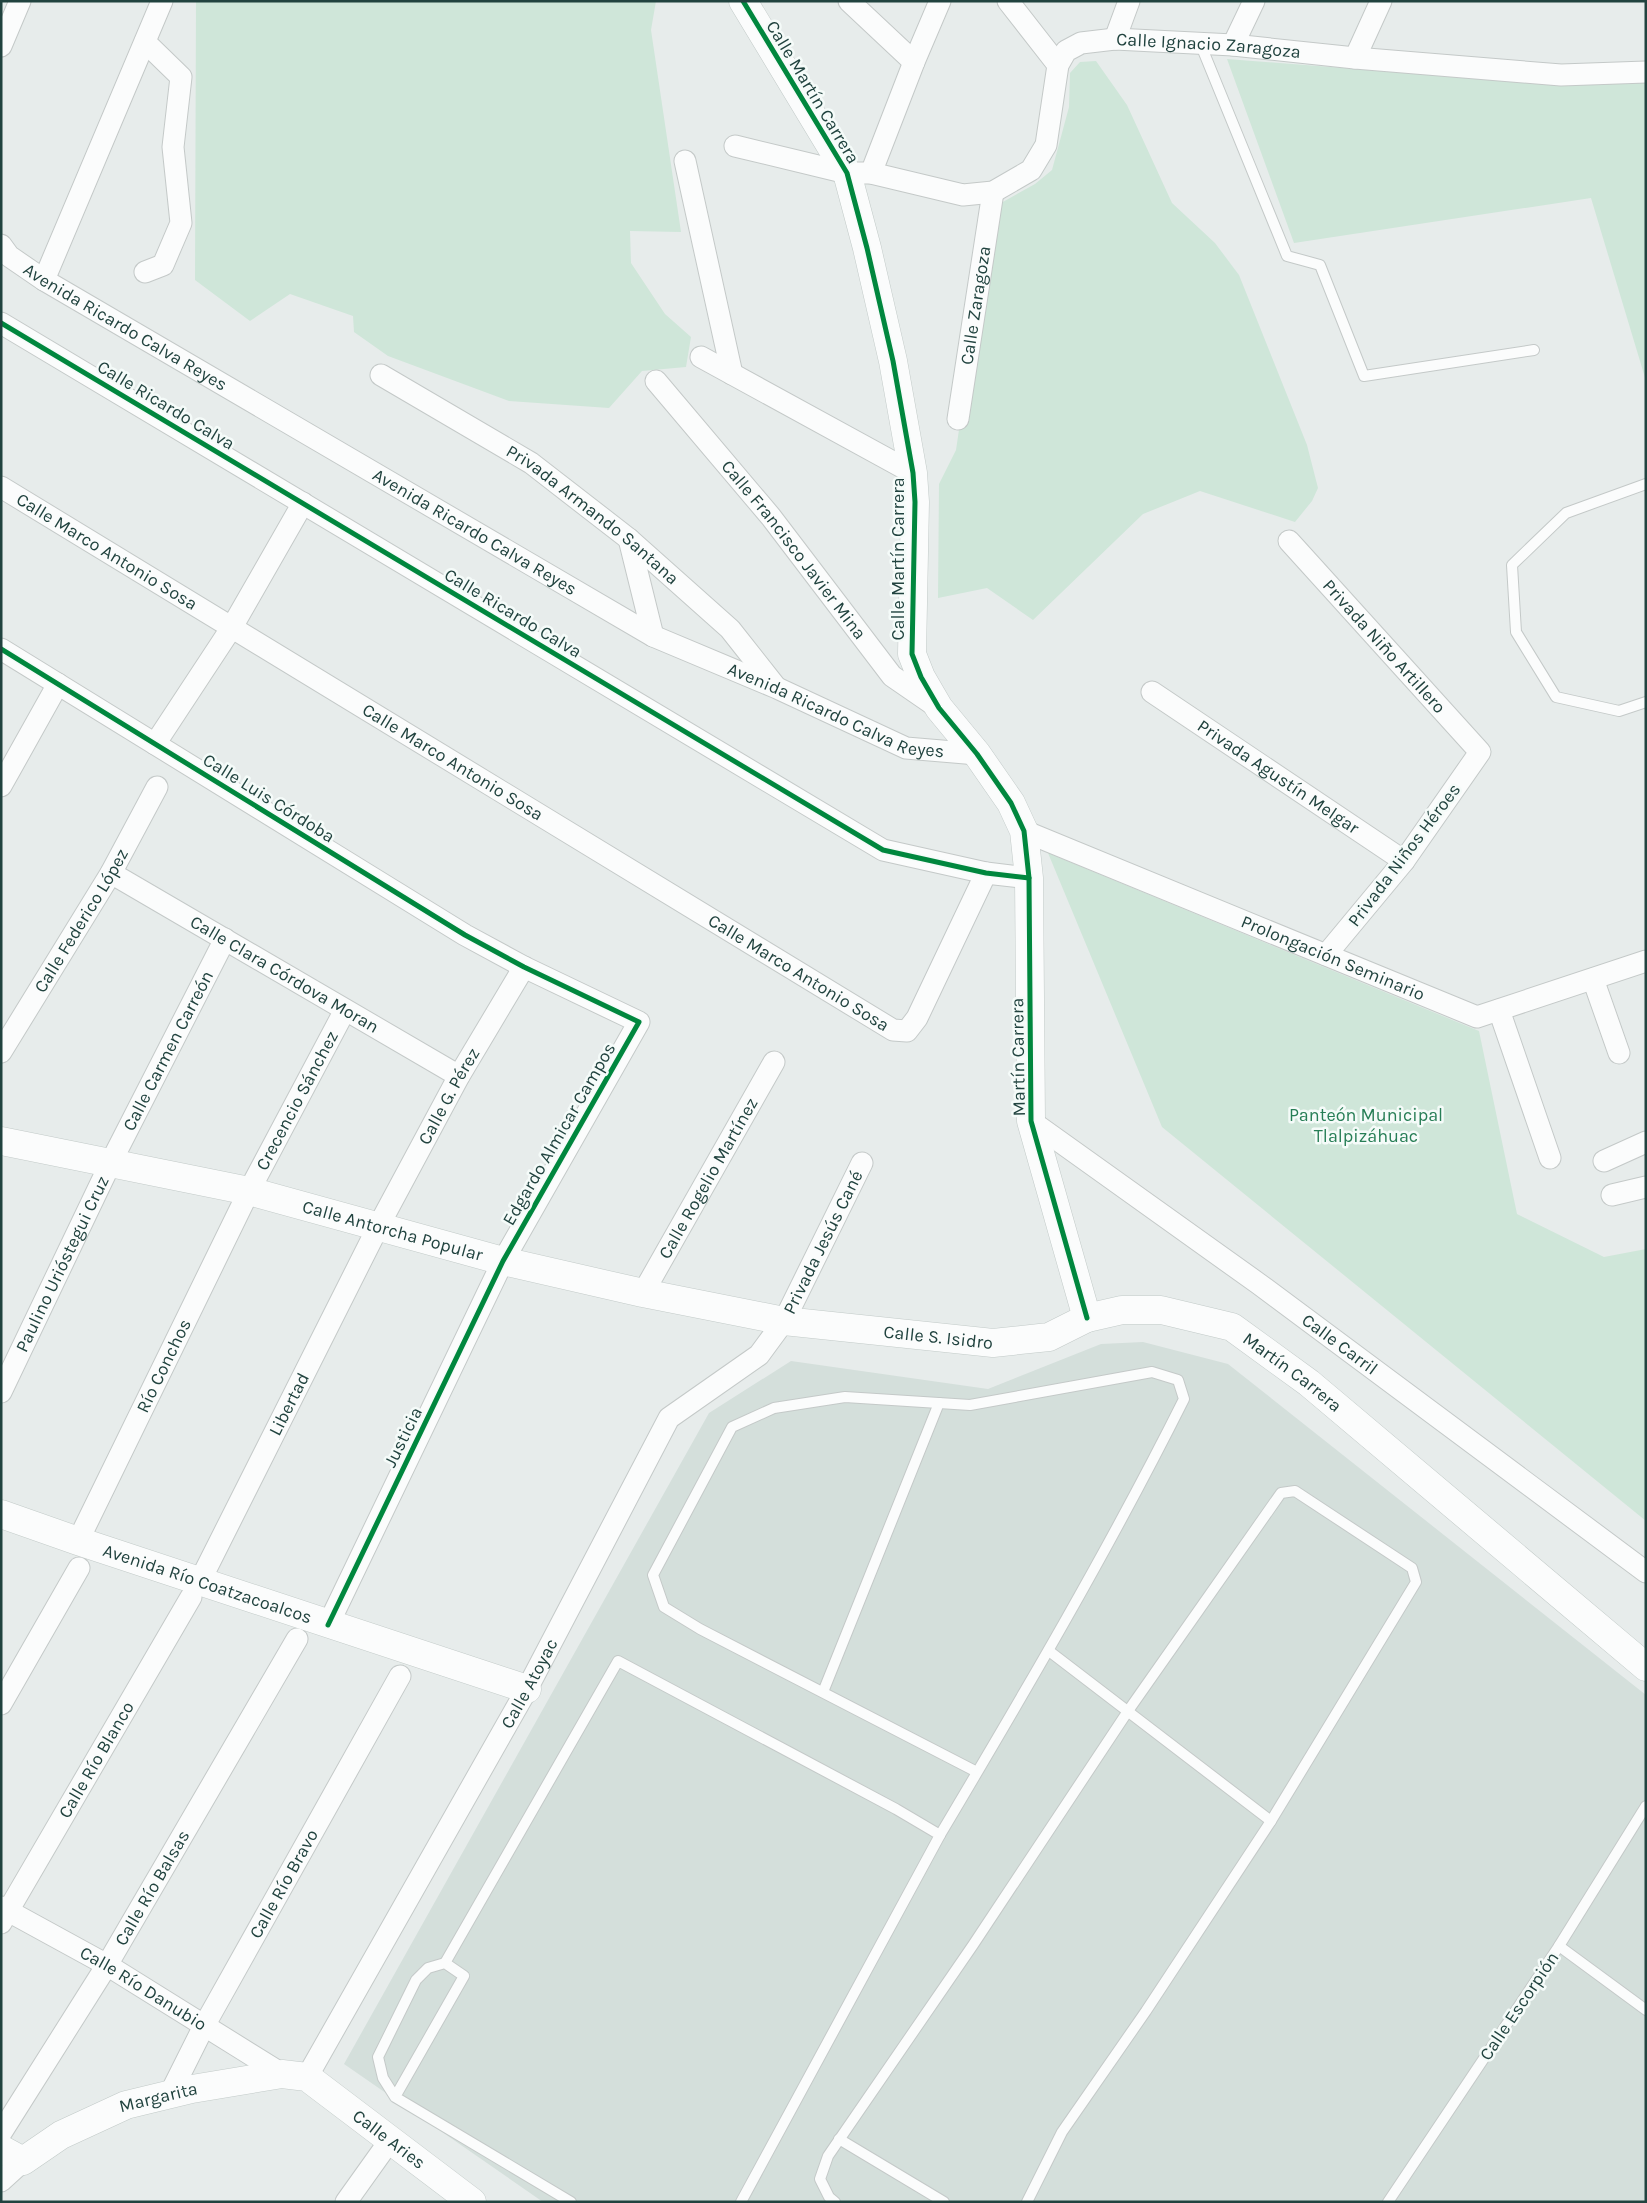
<svg xmlns="http://www.w3.org/2000/svg" width="1647" height="2203" font-family="Karla,sans-serif">
  <style>
    .built { fill: #d4dfdb }
    .green { fill: #cfe6d9 }
    .lines { fill: none; stroke-linecap: round; stroke-linejoin: round }
    .lane-casing { stroke: #c4c9c8; stroke-width: 12 }
    .street-casing { stroke: #c4c9c8; stroke-width: 23 }
    .secondary-casing { stroke: #c2cac8; stroke-width: 29 }
    .lane { stroke: #fbfcfc; stroke-width: 10 }
    .street { stroke: #fbfcfc; stroke-width: 21 }
    .secondary { stroke: #fbfcfc; stroke-width: 28 }
    .cycleway-casing { stroke: #f5fbf9; stroke-width: 8 }
    .cycleway { stroke: #00873e; stroke-width: 5 }
    .labels { text-anchor: middle; stroke-width: 5; stroke-linejoin: round; paint-order: stroke }
    .street-label { font-size: 18px; fill: #21433f; stroke: #f5fbf9 }
    .park-label { font-size: 18px; fill: #277e56; stroke: #f5fbf9 }
  </style>
  <rect width="100%" height="100%" fill="#e7eceb"/>
  <path class="built" d="M1143,1342L1228,1364L1646,1695V2202H543L344,2064L709,1413L791,1361L988,1389L1101,1344Z"/>
  <g class="green">
    <path d="M196,1H656L651,30L681,232L630,231L631,263L665,314L691,337L686,367L642,371L609,408L509,401L388,356L354,332L353,316L290,294L250,321L195,280Z"/>
    <path d="M1227,59L1562,85L1646,81V381L1591,198L1294,243Z"/>
    <path d="M1096,61L1127,105L1172,203L1215,243L1239,275L1307,445L1318,488L1312,501L1295,522L1200,491L1143,514L1033,620L987,588L938,598L939,484L956,450L992,208L1035,184L1052,170L1069,107L1070,73L1080,62Z"/>
    <path d="M1048,853L1479,1031L1517,1214L1604,1257L1646,1249V1521L1162,1127Z"/>
  </g>
  <g class="lines">
    <defs>
      <g id="lane">
        <path d="M1200,43L1287,256L1320,265L1364,376L1534,350"/>
        <path d="M1646,484L1566,513L1512,565L1516,632L1556,697L1619,711L1646,702"/>
        <path d="M1049,1651L1271,1821"/>
        <path d="M823,1692L939,1403"/>
        <path d="M940,1835C1025,1692 1109,1549 1184,1399L1178,1380L1152,1372L970,1405L845,1397L774,1408L732,1427L653,1575L664,1607L700,1629L977,1772"/>
        <path d="M1559,1946L1646,2010"/>
        <path d="M445,1963L618,1661L896,1809L940,1835L741,2202"/>
        <path d="M395,2097L464,1976L445,1963L428,1968L416,1980L378,2057L383,2078L395,2097L571,2202"/>
        <path d="M839,2139L944,2202"/>
        <path d="M835,2202L829,2197L820,2179L828,2156L973,1945L1128,1711L1281,1493L1295,1491L1412,1568L1416,1582L1271,1821L1146,2011L1062,2132L1027,2202"/>
        <path d="M1388,2202L1559,1946L1646,1806"/>
      </g>
      <g id="street">
        <path d="M849,1L914,62"/>
        <path d="M1008,1L1058,65"/>
        <path d="M1115,39L1129,1"/>
        <path d="M1233,45L1254,1"/>
        <path d="M1,46L20,1"/>
        <path d="M1355,58L1381,1"/>
        <path id="s1" d="M735,146L847,173H871L963,195L993,192L1031,170L1046,145L1058,65L1066,51L1081,43L1115,39L1233,45L1355,58L1561,75L1646,72"/>
        <path d="M685,161L732,374"/>
        <path d="M871,173L914,62L940,1"/>
        <path id="s2" d="M1,245L9,256L44,280L653,636L777,688L906,748L977,754"/>
        <path d="M145,272L163,265L181,223L173,147L181,77L145,42"/>
        <path d="M44,280L162,1"/>
        <path d="M1,323L883,850L986,873L1029,878"/>
        <path d="M701,357L913,473"/>
        <path id="s3" d="M381,375L531,463L629,539L730,629L775,686"/>
        <path id="s4" d="M656,381L771,517L892,676L937,707"/>
        <path id="s5" d="M958,419L993,192"/>
        <path id="s6" d="M1,487L893,1030L907,1031L917,1018L986,873"/>
        <path d="M629,539L653,636"/>
        <path id="s7" d="M1289,541L1480,752L1404,861L1326,955"/>
        <path d="M1,649L465,935L524,967L639,1022L503,1261L328,1625"/>
        <path id="s8" d="M1152,692L1404,861"/>
        <path d="M155,744L232,627L303,503"/>
        <path d="M1,786L58,684"/>
        <path id="s9" d="M1024,831L1477,1017L1646,961"/>
        <path id="s10" d="M111,873L459,1076"/>
        <path d="M1593,979L1619,1053"/>
        <path d="M1499,1010L1550,1158"/>
        <path id="s11" d="M1,1052L111,873L157,787"/>
        <path id="s12" d="M1031,1121L1259,1284L1646,1572"/>
        <path d="M1604,1161L1646,1142"/>
        <path d="M1612,1195L1646,1187"/>
        <path id="s13" d="M643,1293L774,1062"/>
        <path id="s14" d="M1,1392L111,1162L225,939"/>
        <path id="s15" d="M78,1541L249,1191L345,1010"/>
        <path id="s16" d="M200,1581L378,1227L459,1076L524,967"/>
        <path d="M1,1704L79,1568"/>
        <path id="s17" d="M1,1907L107,1965L282,2074"/>
        <path id="s18" d="M1,1923L191,1597"/>
        <path id="s19" d="M307,2077L527,1689L669,1418L759,1355L784,1321L862,1163"/>
        <path id="s20" d="M170,2094L204,2026L400,1676"/>
        <path id="s21" d="M1,2133L107,1965L297,1639"/>
        <path d="M1,2181L23,2161"/>
        <path d="M346,2202L391,2139"/>
      </g>
      <g id="secondary">
        <path d="M743,1L847,173L867,248L893,361L913,473L915,502L912,654L921,677L939,708L977,754L1011,803L1024,831L1029,878L1031,1121L1087,1318"/>
        <path id="s22" d="M1,1141L249,1191L503,1261L643,1293L784,1321L993,1343L1049,1337L1087,1318L1122,1310H1161L1232,1327L1309,1383L1646,1667"/>
        <path id="s23" d="M1,1514L78,1541L527,1689"/>
        <path id="s24" d="M1,2149L23,2161L61,2135L126,2105L192,2089L282,2074L307,2077L472,2202"/>
      </g>
    </defs>
    <use href="#lane" class="lane-casing"/>
    <use href="#street" class="street-casing"/>
    <use href="#secondary" class="secondary-casing"/>
    <use href="#lane" class="lane"/>
    <use href="#street" class="street"/>
    <use href="#secondary" class="secondary"/>
    <defs>
      <g id="cycleway">
        <path d="M743,1L847,173L867,248L893,361L913,473L915,502L912,654L921,677L939,708L977,754L1011,803L1024,831L1029,878L1031,1121L1087,1318"/>
        <path d="M1,323L883,850L986,873L1029,878"/>
        <path d="M1,649L465,935L524,967L639,1022L503,1261L328,1625"/>
      </g>
    </defs>
    <use href="#cycleway" class="cycleway-casing"/>
    <use href="#cycleway" class="cycleway"/>
  </g>
  <g class="labels">
    <g class="street-label">
      <text dy="6" stroke="none"><textPath href="#s1" startOffset="579">Calle Ignacio Zaragoza</textPath></text>
      <text transform="translate(813 92) rotate(59)" y="6">Calle Martín Carrera</text>
      <text dy="6" stroke="none"><textPath href="#s5" startOffset="115">Calle Zaragoza</textPath></text>
      <text dy="6" stroke="none"><textPath href="#s2" startOffset="150">Avenida Ricardo Calva Reyes</textPath></text>
      <text transform="translate(166 405) rotate(31)" y="6">Calle Ricardo Calva</text>
      <text dy="6" stroke="none"><textPath href="#s3" startOffset="254">Privada Armando Santana</textPath></text>
      <text dy="6" stroke="none"><textPath href="#s2" startOffset="555">Avenida Ricardo Calva Reyes</textPath></text>
      <text dy="6" stroke="none"><textPath href="#s4" startOffset="218">Calle Francisco Javier Mina</textPath></text>
      <text dy="6" stroke="none"><textPath href="#s6" startOffset="124">Calle Marco Antonio Sosa</textPath></text>
      <text transform="translate(898 559) rotate(-90)" y="6">Calle Martín Carrera</text>
      <text transform="translate(513 613) rotate(31)" y="6">Calle Ricardo Calva</text>
      <text dy="6" stroke="none"><textPath href="#s7" startOffset="142">Privada Niño Artillero</textPath></text>
      <text dy="6" stroke="none"><textPath href="#s2" startOffset="960">Avenida Ricardo Calva Reyes</textPath></text>
      <text dy="6" stroke="none"><textPath href="#s6" startOffset="529">Calle Marco Antonio Sosa</textPath></text>
      <text dy="6" stroke="none"><textPath href="#s8" startOffset="152">Privada Agustín Melgar</textPath></text>
      <text transform="translate(269 798) rotate(32)" y="6">Calle Luis Córdoba</text>
      <text transform="translate(1404 855) rotate(-53)" y="6">Privada Niños Héroes</text>
      <text dy="6" stroke="none"><textPath href="#s11" startOffset="154">Calle Federico López</textPath></text>
      <text dy="6" stroke="none"><textPath href="#s9" startOffset="334">Prolongación Seminario</textPath></text>
      <text dy="6" stroke="none"><textPath href="#s6" startOffset="934">Calle Marco Antonio Sosa</textPath></text>
      <text dy="6" stroke="none"><textPath href="#s10" startOffset="201">Calle Clara Córdova Moran</textPath></text>
      <text dy="6" stroke="none"><textPath href="#s14" startOffset="380">Calle Carmen Carreón</textPath></text>
      <text transform="translate(1018 1057) rotate(-91)" y="6">Martín Carrera</text>
      <text dy="6" stroke="none"><textPath href="#s16" startOffset="545">Calle G. Pérez</textPath></text>
      <text dy="6" stroke="none"><textPath href="#s15" startOffset="492">Crecencio Sánchez</textPath></text>
      <text transform="translate(559 1134) rotate(-60)" y="6">Edgardo Almicar Campos</text>
      <text dy="6" stroke="none"><textPath href="#s13" startOffset="132">Calle Rogelio Martínez</textPath></text>
      <text dy="6" stroke="none"><textPath href="#s22" startOffset="402">Calle Antorcha Popular</textPath></text>
      <text dy="6" stroke="none"><textPath href="#s19" startOffset="992">Privada Jesús Cané</textPath></text>
      <text dy="6" stroke="none"><textPath href="#s14" startOffset="142">Paulino Urióstegui Cruz</textPath></text>
      <text dy="6" stroke="none"><textPath href="#s22" startOffset="959">Calle S. Isidro</textPath></text>
      <text dy="6" stroke="none"><textPath href="#s12" startOffset="381">Calle Carril</textPath></text>
      <text dy="6" stroke="none"><textPath href="#s15" startOffset="195">Río Conchos</textPath></text>
      <text dy="6" stroke="none"><textPath href="#s22" startOffset="1336">Martín Carrera</textPath></text>
      <text dy="6" stroke="none"><textPath href="#s16" startOffset="198">Libertad</textPath></text>
      <text transform="translate(403 1437) rotate(-64)" y="6">Justicia</text>
      <text dy="6" stroke="none"><textPath href="#s23" startOffset="218">Avenida Río Coatzacoalcos</textPath></text>
      <text dy="6" stroke="none"><textPath href="#s19" startOffset="452">Calle Atoyac</textPath></text>
      <text dy="6" stroke="none"><textPath href="#s18" startOffset="189">Calle Río Blanco</textPath></text>
      <text dy="6" stroke="none"><textPath href="#s20" startOffset="239">Calle Río Bravo</textPath></text>
      <text dy="6" stroke="none"><textPath href="#s21" startOffset="288">Calle Río Balsas</textPath></text>
      <text dy="6" stroke="none"><textPath href="#s17" startOffset="164">Calle Río Danubio</textPath></text>
      <text transform="translate(1519 2006) rotate(-56)" y="6">Calle Escorpión</text>
      <text dy="6" stroke="none"><textPath href="#s24" startOffset="176">Margarita</textPath></text>
      <text dy="6" stroke="none"><textPath href="#s24" startOffset="430">Calle Aries</textPath></text>
    </g>
    <g class="park-label">
      <text x="1366" y="1121">Panteón Municipal<tspan x="1366" dy="21">Tlalpizáhuac</tspan></text>
    </g>
  </g>
  <rect width="1647" height="2203" fill="none" stroke="#21433f" stroke-width="5"/>
</svg>
